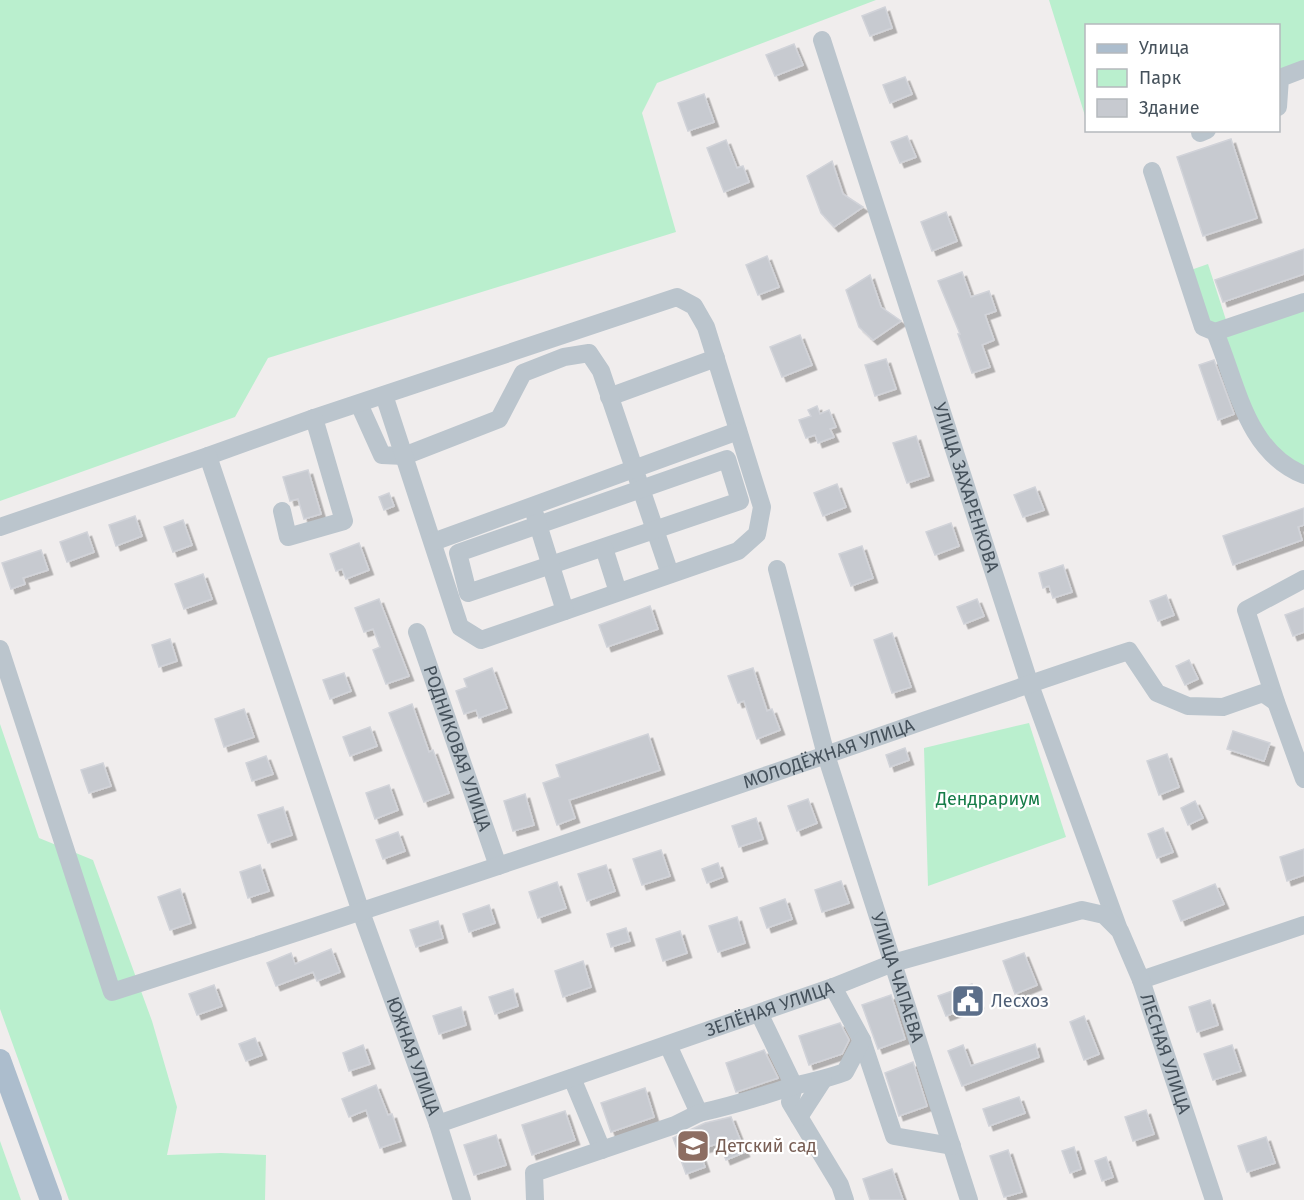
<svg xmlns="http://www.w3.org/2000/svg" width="1304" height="1200" font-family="'Fira Sans',sans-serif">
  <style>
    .green { fill: #baefce }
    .building { fill: #c7cad0; stroke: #d1d3d9; stroke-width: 1.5; filter: url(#shadow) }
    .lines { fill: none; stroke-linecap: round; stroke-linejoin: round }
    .minor { stroke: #bbc5cd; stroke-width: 18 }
    .major { stroke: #acbdcd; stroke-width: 22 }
    .labels { text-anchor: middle; stroke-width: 4.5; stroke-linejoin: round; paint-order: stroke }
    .street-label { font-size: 18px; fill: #45515b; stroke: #fff }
    .park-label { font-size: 18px; fill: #167c48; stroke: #fff }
    .service-label { font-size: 18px; fill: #4e5e75; stroke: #fff; text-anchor: start }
    .education-label { font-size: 18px; fill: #785e54; stroke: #fff; text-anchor: start }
  </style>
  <defs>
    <filter id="shadow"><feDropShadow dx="4.5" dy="4.5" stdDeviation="0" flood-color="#0004"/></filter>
  </defs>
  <rect width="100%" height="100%" fill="#f0eded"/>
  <g class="green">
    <path d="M0,0H876L657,83L642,113L676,232L268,358L235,417L0,501Z"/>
    <path d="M1049,0H1304V62L1279,71L1278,26H1086V119Z"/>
    <path d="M1208,264L1226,320L1215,326L1205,319L1188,271Z"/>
    <path d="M1304,304V469L1262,439L1216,333Z"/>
    <path d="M1029,723L1066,837L928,886L924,748Z"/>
    <path d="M0,724L39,838L93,860L152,1021L177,1107L167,1155L221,1153L266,1155L265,1200H69L0,1009Z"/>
    <path d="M0,1141L21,1200H0Z"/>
  </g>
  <g class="building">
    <path d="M885,7L892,28L870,36L862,16Z"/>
    <path d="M794,44L803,65L775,76L766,55Z"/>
    <path d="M905,77L912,94L890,103L883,85Z"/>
    <path d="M704,94L714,122L688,131L678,103Z"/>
    <path d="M907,136L916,157L900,163L891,142Z"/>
    <path d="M1231,139L1257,218L1203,236L1177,157Z"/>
    <path d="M726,140L737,168L743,166L749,182L724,192L707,148Z"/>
    <path d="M832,161L843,194L863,207L834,227L821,213L807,176Z"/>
    <path d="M946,212L957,241L932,251L921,222Z"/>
    <path d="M1304,249V274L1223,302L1215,280Z"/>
    <path d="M767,256L779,287L758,295L746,265Z"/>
    <path d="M962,272L971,297L989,291L996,311L985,315L994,340L982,345L990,367L972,373L958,334H960L938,281Z"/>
    <path d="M870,275L881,307L901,321L873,340L859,327L846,290Z"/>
    <path d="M800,335L812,365L782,377L770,347Z"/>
    <path d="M886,359L896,389L875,396L865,365Z"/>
    <path d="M1214,360L1234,414L1218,420L1199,365Z"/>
    <path d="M817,406L820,414L829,410L836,427L830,429L834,437L818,443L815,435L806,438L799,420L811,416L808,410Z"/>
    <path d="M916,436L929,476L907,483L893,443Z"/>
    <path d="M308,470L321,514L304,519L298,499L290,501L283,477Z"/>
    <path d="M837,484L846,507L823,516L814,493Z"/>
    <path d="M1035,487L1044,510L1023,517L1014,495Z"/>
    <path d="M389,493L394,506L384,510L379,497Z"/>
    <path d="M1304,508V525L1298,527L1302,540L1233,565L1223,536Z"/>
    <path d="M135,516L142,536L116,546L109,525Z"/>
    <path d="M183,520L192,545L173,552L164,527Z"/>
    <path d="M951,523L959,546L935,555L926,532Z"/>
    <path d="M87,532L94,552L67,562L60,542Z"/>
    <path d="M359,543L369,570L346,579L342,569L336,571L330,554Z"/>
    <path d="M862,546L873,578L851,586L839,554Z"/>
    <path d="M41,550L48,570L23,578L25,584L11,589L2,563Z"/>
    <path d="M1063,565L1072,592L1053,598L1049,586L1043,588L1039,573Z"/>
    <path d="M203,574L212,599L184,609L175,584Z"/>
    <path d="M1166,595L1174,615L1158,621L1150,601Z"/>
    <path d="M379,599L409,676L386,684L373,650L380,647L373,629L364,632L355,608Z"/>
    <path d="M977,599L984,616L964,624L957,607Z"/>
    <path d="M650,606L658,629L607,647L599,625Z"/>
    <path d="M1304,608V632L1293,636L1285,615Z"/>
    <path d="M892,633L911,687L892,693L874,640Z"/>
    <path d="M170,639L177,661L159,667L152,645Z"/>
    <path d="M1189,660L1198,679L1185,685L1176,666Z"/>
    <path d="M492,668L507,708L479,718L476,710L464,714L456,691L467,687L464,679Z"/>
    <path d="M753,668L767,711L772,709L780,730L757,739L744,701L738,703L728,676Z"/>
    <path d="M344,673L351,691L330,699L323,680Z"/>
    <path d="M412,704L429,752L433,750L449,793L424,802L389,713Z"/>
    <path d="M244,709L254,737L224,747L215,719Z"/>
    <path d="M370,727L377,746L350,756L343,737Z"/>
    <path d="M1233,731L1270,743L1264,761L1227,749Z"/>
    <path d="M648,734L660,770L569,800L575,818L557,825L543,783L560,777L556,765Z"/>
    <path d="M905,748L909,760L890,767L886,755Z"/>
    <path d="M1167,754L1179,787L1159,795L1147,761Z"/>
    <path d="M266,756L273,774L252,781L246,763Z"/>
    <path d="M103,763L111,786L89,793L81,770Z"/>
    <path d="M389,785L398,810L375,819L366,793Z"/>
    <path d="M525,794L534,825L513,831L504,801Z"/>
    <path d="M808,799L817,823L797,831L788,806Z"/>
    <path d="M1195,801L1203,818L1188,825L1181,808Z"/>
    <path d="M283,807L292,835L268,843L258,815Z"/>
    <path d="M756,818L763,839L739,847L732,826Z"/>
    <path d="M1163,828L1173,852L1157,858L1148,834Z"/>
    <path d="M398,832L405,851L383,859L376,840Z"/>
    <path d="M1304,849V875L1287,881L1280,857Z"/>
    <path d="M661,850L670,876L642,885L633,859Z"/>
    <path d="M718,863L723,877L707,883L702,869Z"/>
    <path d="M260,865L269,891L248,898L240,872Z"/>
    <path d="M606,865L615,891L587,901L578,874Z"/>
    <path d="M841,881L849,903L822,912L815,890Z"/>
    <path d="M557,882L566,908L538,918L529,892Z"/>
    <path d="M1215,884L1224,904L1181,921L1173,901Z"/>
    <path d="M180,889L191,923L170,930L158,897Z"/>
    <path d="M785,899L792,919L767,928L760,908Z"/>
    <path d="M489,905L495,923L469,932L463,914Z"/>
    <path d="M737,917L745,943L718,952L709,926Z"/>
    <path d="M438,921L443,938L416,947L410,930Z"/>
    <path d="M626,928L630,941L611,947L607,934Z"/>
    <path d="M680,931L687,953L663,961L656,939Z"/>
    <path d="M331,949L340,972L317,981L313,972L276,986L267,963L291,953L295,964Z"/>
    <path d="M1024,953L1037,985L1015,994L1003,961Z"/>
    <path d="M583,961L591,987L563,997L555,971Z"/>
    <path d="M972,984L979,1004L946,1016L938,996Z"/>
    <path d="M214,985L222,1006L197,1015L189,994Z"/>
    <path d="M513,989L518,1006L495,1014L489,997Z"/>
    <path d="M891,995L905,1039L878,1049L862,1005Z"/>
    <path d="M1210,1000L1218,1025L1197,1032L1189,1007Z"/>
    <path d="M461,1007L466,1025L439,1034L433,1016Z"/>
    <path d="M1084,1016L1099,1054L1084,1060L1070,1022Z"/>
    <path d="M840,1023L849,1040L842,1054L809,1065L799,1036Z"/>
    <path d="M255,1038L262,1055L246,1061L239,1044Z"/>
    <path d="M1035,1044L1039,1057L962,1086L948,1051L963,1045L971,1066Z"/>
    <path d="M363,1045L370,1064L349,1071L343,1053Z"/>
    <path d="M1232,1045L1241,1071L1213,1080L1204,1054Z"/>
    <path d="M764,1050L778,1078L736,1092L726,1063Z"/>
    <path d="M913,1062L927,1106L899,1116L885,1073Z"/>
    <path d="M376,1085L388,1115L392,1114L401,1141L380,1148L366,1110L349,1117L342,1099Z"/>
    <path d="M645,1088L654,1117L611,1132L601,1103Z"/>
    <path d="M1019,1097L1025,1113L989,1126L983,1109Z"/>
    <path d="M1146,1110L1154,1134L1133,1141L1125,1117Z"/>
    <path d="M565,1111L575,1140L532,1155L522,1125Z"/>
    <path d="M731,1117L745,1152L726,1160L719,1143L699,1150L705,1167L686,1174L673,1138L705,1123Z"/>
    <path d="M496,1135L506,1165L474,1175L464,1145Z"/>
    <path d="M1266,1137L1275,1163L1247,1172L1238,1146Z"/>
    <path d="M1074,1147L1081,1169L1070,1173L1062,1151Z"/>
    <path d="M1008,1150L1022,1192L1004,1197L990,1156Z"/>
    <path d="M1106,1157L1113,1177L1102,1181L1095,1161Z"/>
    <path d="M892,1169L903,1200H870L863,1179Z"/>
  </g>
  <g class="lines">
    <g class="minor">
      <path id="s1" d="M822,40L1029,682L1118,927"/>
      <path d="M1278,107L1280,78L1304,69"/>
      <path d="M1200,133L1207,130"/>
      <path d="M1152,171L1203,327L1215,332C1237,384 1246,452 1304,475"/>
      <path d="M1215,332L1304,302"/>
      <path d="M609,397L716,358"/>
      <path d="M359,404L382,455L404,456L499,419L523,373L564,357L589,353L601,371L670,574"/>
      <path d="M208,456L314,418L677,297L694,306L706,327L762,507L757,534L738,551L481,640L460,627L384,395"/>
      <path d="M727,459L740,501L468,593L458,553Z"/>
      <path d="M282,511L288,537L344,521L314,418"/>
      <path d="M535,515L565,611"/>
      <path id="s2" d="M0,527L208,456L361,912L438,1124L462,1200"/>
      <path d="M433,542L738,431"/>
      <path d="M604,548L618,592"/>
      <path id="s3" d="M777,569L826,755L969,1200"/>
      <path d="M1304,579L1246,610L1276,702L1304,779"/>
      <path id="s4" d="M417,632L498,866"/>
      <path id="s5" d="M0,649L112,992C350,916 587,837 823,756C925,721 1026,684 1129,651L1157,693L1188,706L1223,707L1263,693L1276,702"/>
      <path d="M1141,980L1304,925"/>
      <path d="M833,987L862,1040L894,1136L952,1146"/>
      <path d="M759,1013L794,1086L790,1102L840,1185L845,1200"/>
      <path d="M668,1045L699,1113C731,1106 760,1097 790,1087C809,1082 827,1079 845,1072L862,1040"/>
      <path d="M572,1078L602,1150"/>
      <path d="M799,1117L823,1080"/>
      <path id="s6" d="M438,1124L833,987L893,963L1082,910L1104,915L1120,931L1141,980L1214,1200"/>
      <path d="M535,1200L534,1173L675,1125L699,1113"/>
    </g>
    <path class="major" d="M0,1060L51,1200"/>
  </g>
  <defs>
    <symbol id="civic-square" viewBox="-11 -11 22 22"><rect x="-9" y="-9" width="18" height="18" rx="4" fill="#5c6f8a" stroke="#fff"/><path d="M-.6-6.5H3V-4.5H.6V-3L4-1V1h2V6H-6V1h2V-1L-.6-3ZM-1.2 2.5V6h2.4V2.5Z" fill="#fff"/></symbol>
    <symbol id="school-square" viewBox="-11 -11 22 22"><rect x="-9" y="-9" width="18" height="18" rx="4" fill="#8d6e63" stroke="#fff"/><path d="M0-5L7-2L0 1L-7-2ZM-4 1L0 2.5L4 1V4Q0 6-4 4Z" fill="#fff"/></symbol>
  </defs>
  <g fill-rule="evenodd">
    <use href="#civic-square" x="949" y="982" width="38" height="38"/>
    <use href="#school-square" x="674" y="1127" width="38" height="38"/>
  </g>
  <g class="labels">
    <g class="street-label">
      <text dy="6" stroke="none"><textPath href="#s1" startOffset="470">УЛИЦА ЗАХАРЕНКОВА</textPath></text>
      <text dy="6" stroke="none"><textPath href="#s4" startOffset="123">РОДНИКОВАЯ УЛИЦА</textPath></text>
      <text dy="6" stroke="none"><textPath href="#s5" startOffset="1116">МОЛОДЁЖНАЯ УЛИЦА</textPath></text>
      <text dy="6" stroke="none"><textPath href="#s3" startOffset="426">УЛИЦА ЧАПАЕВА</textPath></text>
      <text dy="6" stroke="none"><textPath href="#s6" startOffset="351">ЗЕЛЁНАЯ УЛИЦА</textPath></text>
      <text dy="6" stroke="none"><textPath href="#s6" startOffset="855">ЛЕСНАЯ УЛИЦА</textPath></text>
      <text dy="6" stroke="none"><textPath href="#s2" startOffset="854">ЮЖНАЯ УЛИЦА</textPath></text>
    </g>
    <g class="park-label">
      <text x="988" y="805">Дендрариум</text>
    </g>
    <g class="service-label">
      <text x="991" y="1007">Лесхоз</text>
    </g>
    <g class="education-label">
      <text x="716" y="1152">Детский сад</text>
    </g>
  </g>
  <rect x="1085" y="24" width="195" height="108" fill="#ffffff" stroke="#b5b9bd" stroke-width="1.5"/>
  <rect x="1097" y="44" width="30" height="9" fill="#acbdcd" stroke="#b5b9bd" stroke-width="1.5"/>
  <text x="1139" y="54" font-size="18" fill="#45515b">Улица</text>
  <rect x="1097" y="69" width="30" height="18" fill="#baefce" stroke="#b5b9bd" stroke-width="1.5"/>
  <text x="1139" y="84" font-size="18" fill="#45515b">Парк</text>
  <rect x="1097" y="99" width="30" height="18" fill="#c7cad0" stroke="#b5b9bd" stroke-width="1.5"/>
  <text x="1139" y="114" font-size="18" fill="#45515b">Здание</text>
</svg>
